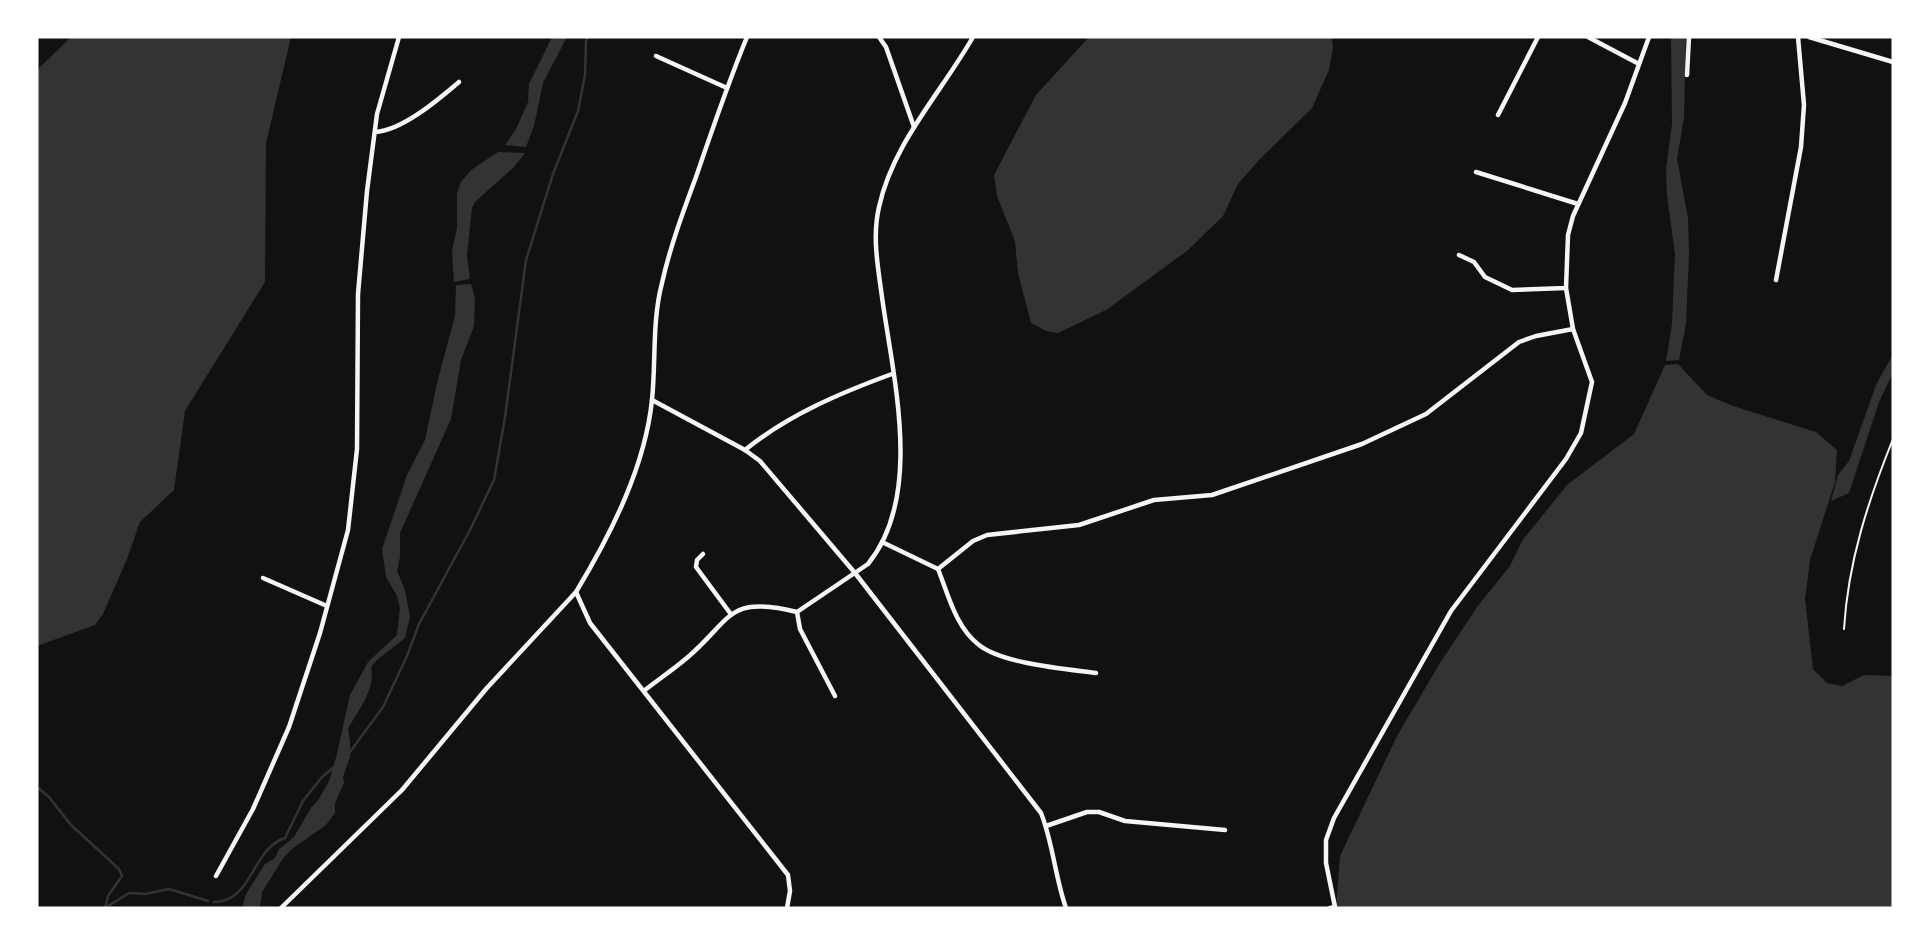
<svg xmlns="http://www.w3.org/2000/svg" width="1930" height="945" font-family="'Golos Text',sans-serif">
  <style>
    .water { fill: #333 }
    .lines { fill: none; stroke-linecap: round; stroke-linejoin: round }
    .stream { stroke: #333; stroke-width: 2.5 }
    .service { stroke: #f5f5f5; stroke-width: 2 }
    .minor { stroke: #f5f5f5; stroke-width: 4.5 }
  </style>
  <rect width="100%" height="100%" fill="#111"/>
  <g class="water">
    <path d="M71,37H291L266,143L265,282L185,411L174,490L140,522L127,559L103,614L95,625L37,646V70Z"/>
    <path d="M552,37H567L543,83L534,126L526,147L505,145L516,129L528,102L529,84Z"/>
    <path d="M1089,37H1332L1333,48L1329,70L1312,108L1260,159L1238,184L1223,216L1187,251L1106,310L1058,333L1046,331L1031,323L1018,273L1015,241L997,196L994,175L1036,95Z"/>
    <path d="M1671,37H1686L1684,117L1677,159L1688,218L1689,255L1686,324L1679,360L1666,361L1672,324L1675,254L1667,196L1666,169L1672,124Z"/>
    <path d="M498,152L525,153L514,167L475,202L472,208L467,255L470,279L454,282L452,251L457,228V193L461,182L471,170Z"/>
    <path d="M471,284L475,298L474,326L461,360L451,419L400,533V557L397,571L405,590L410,617L405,638L377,660L371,667C376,690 358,710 348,729L350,740V757L343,777L344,783L335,803V813L326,825L293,848L284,857L262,892L260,908H242L246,894L265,864L275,858L279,849L294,837L311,808L319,799L329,781L337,754L350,695L368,662L397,635L400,608L397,596L386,577L382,549L407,475L425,440L438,379L455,316L456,285Z"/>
    <path d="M1893,354V373L1879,402L1849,493L1831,501L1838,475L1849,461L1876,385Z"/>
    <path d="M1678,364L1707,395L1733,406L1816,432L1837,450L1835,482L1810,560L1805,599L1813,669L1827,683L1842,686L1864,675L1893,676V908H1336L1340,856L1397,736L1440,663L1477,607L1510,566L1522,541L1567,485L1634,434L1665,365Z"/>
  </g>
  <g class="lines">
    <g class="stream">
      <path d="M347,756L383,707L407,656L419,624L470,530L494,480L505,417L526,260L553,174L578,111L585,75L586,41L588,37"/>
      <path d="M37,787L49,797L71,825L119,869L122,876L108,896L105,908"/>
      <path d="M214,902C253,902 251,849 285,838L303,801L322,777L334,767"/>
      <path d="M105,908L129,893L145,894L169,889L208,901"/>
    </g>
    <path class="service" d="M1844,629C1848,562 1868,501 1893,439"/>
    <g class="minor">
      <path d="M879,37L886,47L914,127"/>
      <path d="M1588,37L1639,64"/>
      <path d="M1809,37L1893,62"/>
      <path d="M656,56L727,88"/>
      <path d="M1687,75L1689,37"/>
      <path d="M1498,115L1538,37"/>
      <path d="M375,132C402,131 439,99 459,82"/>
      <path d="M1476,172L1578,204"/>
      <path d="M1459,255L1474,262L1485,277L1512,290L1566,288L1568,235L1573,216L1625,103L1649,37"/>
      <path d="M1776,280L1801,147L1804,105L1798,37"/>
      <path d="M652,400L745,450L760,461L855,573L1041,813C1053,843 1055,877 1066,908"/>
      <path d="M745,450C788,415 840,393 892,374"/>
      <path d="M882,542L938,569L973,541L987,535L1079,525L1154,500L1212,495L1362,444L1426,414L1519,342L1536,336L1573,329"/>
      <path d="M703,554L697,560L696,567L730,613"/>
      <path d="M938,569C948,594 956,628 979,645C1003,664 1066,669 1096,673"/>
      <path d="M263,578L327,606"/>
      <path d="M576,592L590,623L788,875L790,891L787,908"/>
      <path d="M645,690C659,679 674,669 688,657C733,618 727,595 797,612"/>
      <path d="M835,696L800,629L797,612L868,564C924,495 893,378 882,297C878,267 872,237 879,207C893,143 941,93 973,37"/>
      <path d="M1046,826L1087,812H1099L1125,821L1225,830"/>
      <path d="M216,876L253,809L289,727L320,633L348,530L357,449L358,294L367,191L377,114L399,37"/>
      <path d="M281,908L402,790L486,689L576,592C611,534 645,467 652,400C656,361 652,321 662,283C670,247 683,212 696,177C712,130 728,83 747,37"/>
      <path d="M1330,908L1335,907L1326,863V840L1334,818L1451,611L1566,459L1581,433L1592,382L1573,329L1566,288"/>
    </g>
  </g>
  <rect width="1930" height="945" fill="none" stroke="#ffffff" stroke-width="77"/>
</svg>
